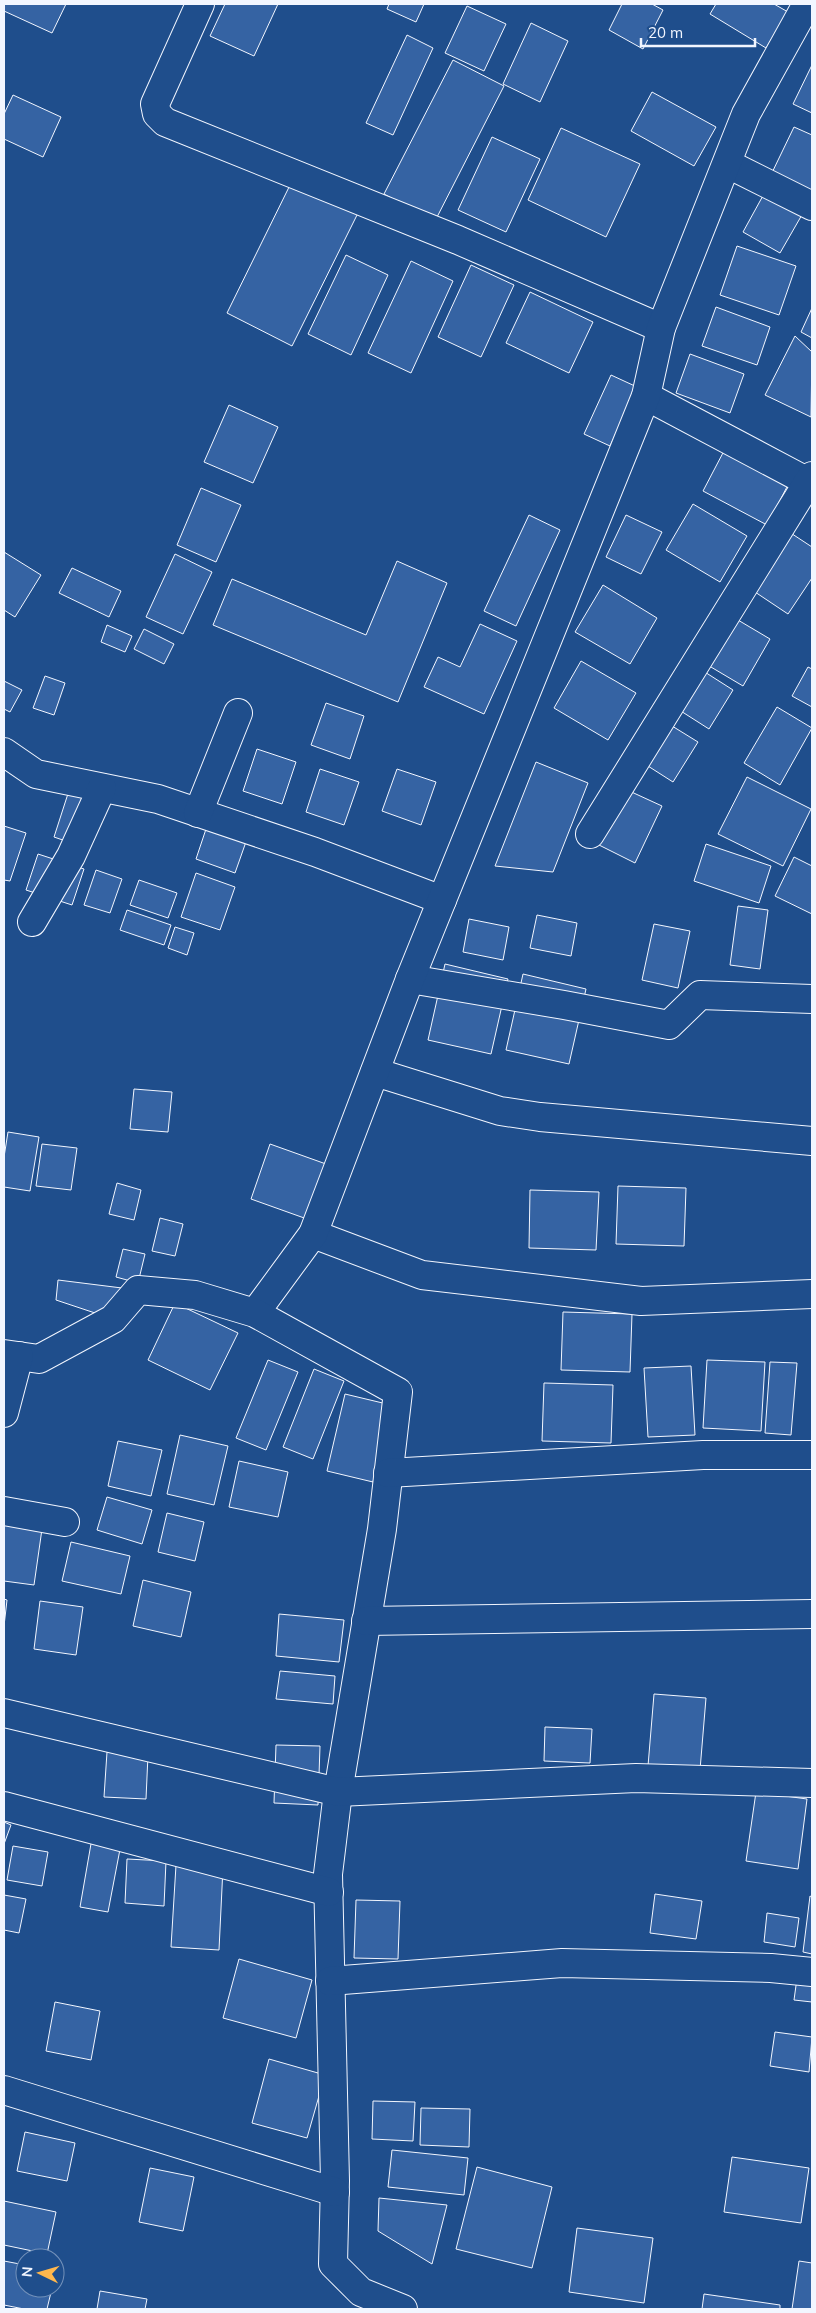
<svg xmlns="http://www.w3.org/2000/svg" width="816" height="2313" font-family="Mulish,sans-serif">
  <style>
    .building { fill: #3563a3; stroke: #f2f6ff }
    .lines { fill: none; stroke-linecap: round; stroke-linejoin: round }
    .minor-casing { stroke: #f2f6ff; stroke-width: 30 }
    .minor { stroke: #1f4e8c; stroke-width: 28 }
  </style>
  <rect width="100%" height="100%" fill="#1f4e8c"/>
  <g class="building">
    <path d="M4,4H66L52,33L4,11Z"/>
    <path d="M225,4H278L254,56L210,36Z"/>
    <path d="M389,4H424L416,22L387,9Z"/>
    <path d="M622,4H652L663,10L643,49L609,30Z"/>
    <path d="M716,4H774L788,12L766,48L710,14Z"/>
    <path d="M467,6L506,24L484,71L445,53Z"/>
    <path d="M531,23L568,41L540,102L503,84Z"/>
    <path d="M407,35L433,48L393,135L366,123Z"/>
    <path d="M453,60L504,86L435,221L384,194Z"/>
    <path d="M812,65V113L793,104Z"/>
    <path d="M652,92L716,127L694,166L631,131Z"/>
    <path d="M13,95L61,117L43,157L4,139V114Z"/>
    <path d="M794,127L812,135V203L768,181Z"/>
    <path d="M561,128L640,164L606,237L528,200Z"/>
    <path d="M492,137L540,159L506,232L458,210Z"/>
    <path d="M293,179L359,211L292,346L227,313Z"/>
    <path d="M765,192L803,213L780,253L743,232Z"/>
    <path d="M737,246L796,266L779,315L720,295Z"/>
    <path d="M346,255L388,275L351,355L308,334Z"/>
    <path d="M411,261L453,281L411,373L368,353Z"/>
    <path d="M471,265L514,285L481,357L438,337Z"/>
    <path d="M530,292L593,322L569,373L506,343Z"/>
    <path d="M716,307L770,327L757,365L702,346Z"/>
    <path d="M812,308V338L801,332Z"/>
    <path d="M795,336L812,352L811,417L765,395Z"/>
    <path d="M690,354L744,374L730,413L676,393Z"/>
    <path d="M611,375L637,387L610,446L584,434Z"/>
    <path d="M229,405L278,427L253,483L204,462Z"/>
    <path d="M725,449L789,483L767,525L703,491Z"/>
    <path d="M201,488L241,505L216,562L177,545Z"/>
    <path d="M693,504L747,536L720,582L666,550Z"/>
    <path d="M529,515L560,530L516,626L484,611Z"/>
    <path d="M626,515L662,532L641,574L606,557Z"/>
    <path d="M774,522L812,547V578L788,614L737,580Z"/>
    <path d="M4,552L41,575L15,617L4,610Z"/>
    <path d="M175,554L212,572L183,634L146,617Z"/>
    <path d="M397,561L447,583L398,702L213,625L232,579L366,635Z"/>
    <path d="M72,568L121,591L109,617L59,593Z"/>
    <path d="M603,585L657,618L630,664L575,632Z"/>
    <path d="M716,607L770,639L743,686L689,654Z"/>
    <path d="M480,624L517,641L484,714L424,687L438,657L460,667Z"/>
    <path d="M107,625L132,636L125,652L101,642Z"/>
    <path d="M144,629L174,644L164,664L134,649Z"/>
    <path d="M686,660L733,690L709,729L662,699Z"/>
    <path d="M581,661L636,693L608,740L554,708Z"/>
    <path d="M808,667L812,669V707L792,696Z"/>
    <path d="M45,676L65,683L54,715L33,708Z"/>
    <path d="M4,681L22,690L10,712L4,709Z"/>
    <path d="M326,703L364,716L350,759L311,745Z"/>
    <path d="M777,707L812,728L780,785L744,763Z"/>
    <path d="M651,713L698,742L673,782L626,752Z"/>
    <path d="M257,749L296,762L282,804L243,791Z"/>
    <path d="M536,762L588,783L553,872L495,866Z"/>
    <path d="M320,769L359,782L344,825L306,812Z"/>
    <path d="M397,769L436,782L421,825L382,811Z"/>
    <path d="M74,775L104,785L83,847L54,837Z"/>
    <path d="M747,777L811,809L783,866L718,834Z"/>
    <path d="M625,789L662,806L635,863L599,845Z"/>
    <path d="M214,805L254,819L235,873L196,859Z"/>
    <path d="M4,826L26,833L10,881L4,880Z"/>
    <path d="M706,844L771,866L759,903L694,881Z"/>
    <path d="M38,854L84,869L72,905L26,890Z"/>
    <path d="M794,857L812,866V914L775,896Z"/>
    <path d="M96,870L122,879L110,913L84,905Z"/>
    <path d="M196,873L235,887L220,930L181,917Z"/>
    <path d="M139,880L177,893L168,918L130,905Z"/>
    <path d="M738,906L768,910L760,969L730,965Z"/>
    <path d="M127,910L171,925L164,945L120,930Z"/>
    <path d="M537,915L577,923L571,956L530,948Z"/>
    <path d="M469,919L509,927L503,960L463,952Z"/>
    <path d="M654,924L690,931L678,988L642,980Z"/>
    <path d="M175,927L194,933L187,955L168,948Z"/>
    <path d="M445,964L508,979L491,1054L428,1040Z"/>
    <path d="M523,974L586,989L569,1064L506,1050Z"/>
    <path d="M134,1089L172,1092L168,1132L130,1129Z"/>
    <path d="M8,1132L39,1137L30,1191L4,1187V1157Z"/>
    <path d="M42,1144L77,1148L71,1190L36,1186Z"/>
    <path d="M270,1144L326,1164L307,1219L251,1199Z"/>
    <path d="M117,1183L141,1190L134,1220L109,1214Z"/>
    <path d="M618,1186L686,1188L684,1246L616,1244Z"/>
    <path d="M530,1190L599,1192L596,1250L529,1248Z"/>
    <path d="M160,1218L183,1224L175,1256L152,1251Z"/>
    <path d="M123,1249L145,1254L138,1283L116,1277Z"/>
    <path d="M58,1280L138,1290L113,1319L56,1300Z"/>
    <path d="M175,1303L238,1333L210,1390L148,1360Z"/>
    <path d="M563,1312L632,1314L630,1372L561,1370Z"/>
    <path d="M268,1360L298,1372L266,1450L236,1438Z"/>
    <path d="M707,1360L765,1362L761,1431L703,1428Z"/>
    <path d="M770,1362L797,1363L791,1435L765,1433Z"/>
    <path d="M691,1366L695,1435L648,1437L644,1368Z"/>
    <path d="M314,1369L344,1381L313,1459L283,1447Z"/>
    <path d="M544,1383L613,1385L611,1443L542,1441Z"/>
    <path d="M345,1394L391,1405L373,1482L327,1471Z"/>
    <path d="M180,1435L228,1446L214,1505L167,1494Z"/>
    <path d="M118,1441L162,1450L151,1496L108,1486Z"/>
    <path d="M239,1461L288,1472L278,1517L229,1507Z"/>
    <path d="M107,1497L152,1510L142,1544L97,1530Z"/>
    <path d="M167,1513L204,1522L195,1561L158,1552Z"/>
    <path d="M4,1524L42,1529L34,1585L4,1581Z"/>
    <path d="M71,1542L130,1556L121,1594L62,1581Z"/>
    <path d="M143,1580L191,1592L181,1637L133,1626Z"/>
    <path d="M4,1599L7,1600L4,1626Z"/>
    <path d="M40,1601L83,1607L76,1655L34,1649Z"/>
    <path d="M279,1614L344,1620L339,1662L276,1656Z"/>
    <path d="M280,1671L335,1676L333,1704L276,1699Z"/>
    <path d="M654,1694L706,1698L699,1782L647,1778Z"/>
    <path d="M545,1727L592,1729L590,1763L544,1761Z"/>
    <path d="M276,1745L320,1746L318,1805L274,1803Z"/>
    <path d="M107,1752L148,1755L146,1799L104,1797Z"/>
    <path d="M756,1792L807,1799L798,1869L746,1861Z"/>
    <path d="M4,1822L11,1825L4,1844Z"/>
    <path d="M92,1838L121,1844L108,1912L80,1907Z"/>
    <path d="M13,1846L48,1852L42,1886L7,1880Z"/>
    <path d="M127,1859L166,1861L164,1906L125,1903Z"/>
    <path d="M176,1865L223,1867L219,1950L171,1947Z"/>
    <path d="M655,1894L702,1901L696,1939L650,1933Z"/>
    <path d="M4,1895L26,1899L19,1933L4,1930Z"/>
    <path d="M810,1896L812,1897V1954L803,1952Z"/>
    <path d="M356,1900L400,1901L398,1959L354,1958Z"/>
    <path d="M767,1913L799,1918L795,1947L764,1942Z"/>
    <path d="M239,1959L312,1980L296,2038L223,2018Z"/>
    <path d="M798,1971L812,1973V2002L794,2000Z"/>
    <path d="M55,2002L100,2011L91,2060L46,2051Z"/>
    <path d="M775,2032L812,2037L809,2072L770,2066Z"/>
    <path d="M269,2059L325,2075L307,2138L252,2123Z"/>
    <path d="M373,2101L415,2102L413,2141L372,2139Z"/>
    <path d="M421,2108L470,2109L469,2147L420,2145Z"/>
    <path d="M25,2132L75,2143L67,2181L17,2171Z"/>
    <path d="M392,2150L468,2158L464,2195L388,2187Z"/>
    <path d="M732,2157L809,2168L801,2223L724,2212Z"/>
    <path d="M477,2167L552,2187L532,2268L456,2249Z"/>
    <path d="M150,2168L194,2177L183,2231L139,2222Z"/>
    <path d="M379,2198L447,2205L432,2264L378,2231Z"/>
    <path d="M4,2201L56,2212L47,2254L4,2245Z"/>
    <path d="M577,2228L653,2238L644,2303L569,2292Z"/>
    <path d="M4,2261L25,2265V2288H52L47,2309H24L4,2305Z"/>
    <path d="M799,2261L812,2263V2309H792Z"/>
    <path d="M100,2291L147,2299L145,2309H97Z"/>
    <path d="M704,2294L780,2305V2309H702Z"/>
  </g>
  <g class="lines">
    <defs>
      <g id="minor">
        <path d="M200,4L155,104L157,114L165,122L458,240L661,328"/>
        <path d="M728,164L812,206"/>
        <path d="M646,396L812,484"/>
        <path d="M4,752L36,774L158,799L315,852L442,900"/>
        <path d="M198,813L238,713"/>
        <path d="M590,834L812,476"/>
        <path d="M32,922L71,856L102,788"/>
        <path d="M410,979L564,1005L669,1025L700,995L812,999"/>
        <path d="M375,1072L500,1111L540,1117L812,1141"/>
        <path d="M313,1234L422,1275L641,1301L812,1294"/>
        <path d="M255,1313L313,1234L410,979L646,396L661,328L746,114L807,4"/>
        <path d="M4,1354L39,1359L113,1319L138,1290L195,1295L255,1313L398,1392L382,1529L338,1792L328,1874L335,2181L333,2264L361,2292L403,2309"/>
        <path d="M4,1413L19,1356"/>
        <path d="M388,1473L703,1455H812"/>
        <path d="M4,1511L65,1522"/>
        <path d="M366,1621L812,1614"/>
        <path d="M4,1713L338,1792L636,1778L812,1783"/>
        <path d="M4,1806L329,1892"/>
        <path d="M330,1981L562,1963L771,1968L812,1972"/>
        <path d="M4,2090L335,2192"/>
      </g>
    </defs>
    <use href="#minor" class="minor-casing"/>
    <use href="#minor" class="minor"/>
  </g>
  <rect width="816" height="2313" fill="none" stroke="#f2f6ff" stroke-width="10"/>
  <g transform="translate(40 2273) rotate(275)"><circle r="24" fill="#1f4e8c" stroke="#7391ba"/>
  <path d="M0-4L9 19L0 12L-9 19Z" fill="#ffb74d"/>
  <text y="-8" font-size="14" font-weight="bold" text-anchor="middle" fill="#f2f6ff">N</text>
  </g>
  <path d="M641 38v8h114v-8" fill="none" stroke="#f2f6ff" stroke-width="2.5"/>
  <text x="648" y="38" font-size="15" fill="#f2f6ff" stroke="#1f4e8c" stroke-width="4" paint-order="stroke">20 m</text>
</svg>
